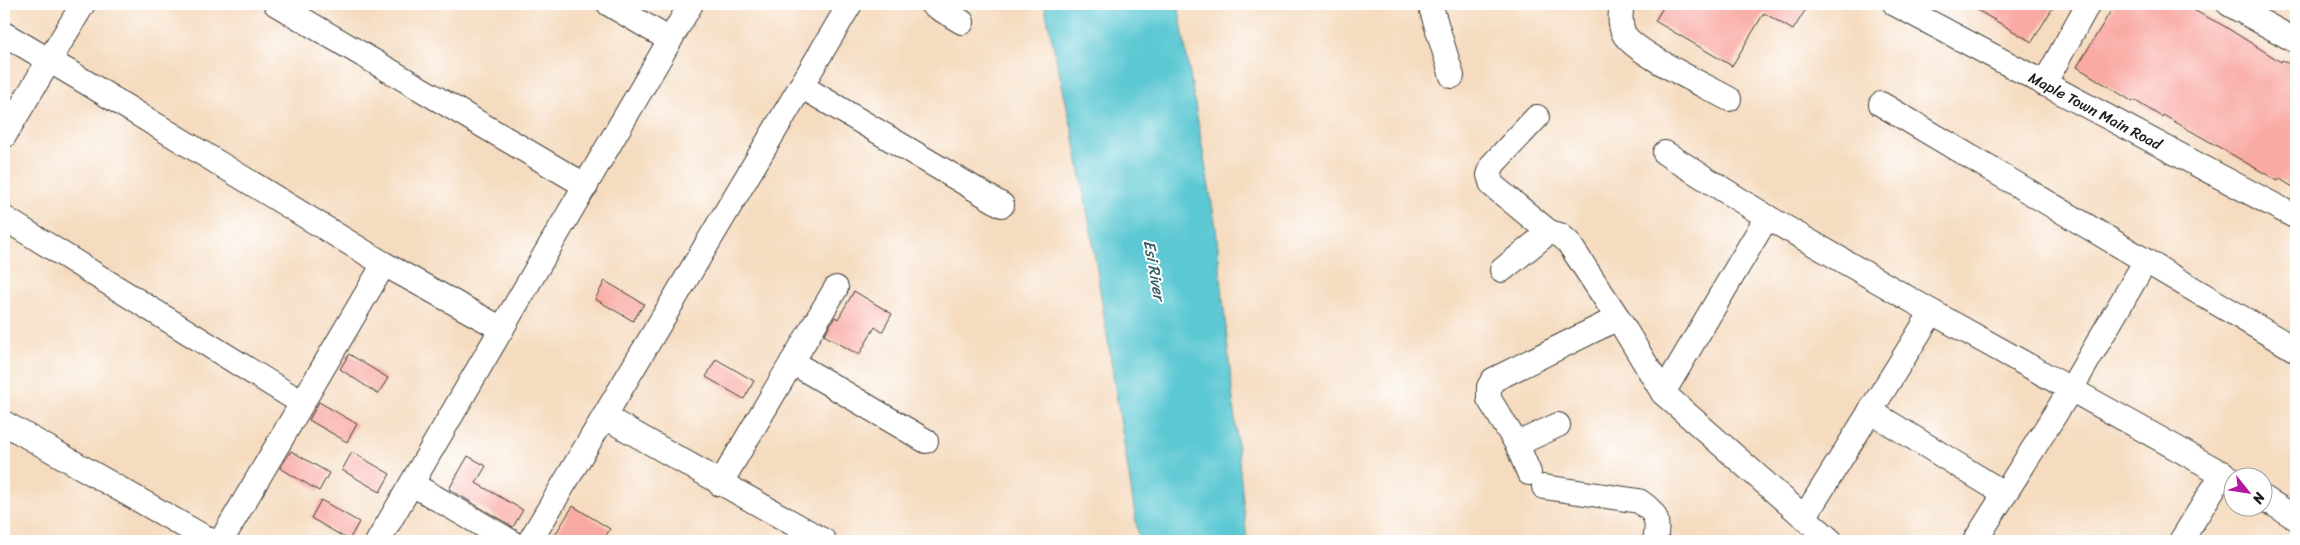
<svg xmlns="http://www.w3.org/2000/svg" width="2300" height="545" font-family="Sriracha,sans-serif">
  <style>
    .water { fill: #5cc8d3; stroke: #3c7278 }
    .building { fill: #f9aaa4 }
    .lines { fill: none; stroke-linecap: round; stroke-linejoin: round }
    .minor-casing { stroke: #3d3934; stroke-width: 26 }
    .minor { stroke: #fff; stroke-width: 24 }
    .labels { text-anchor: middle; stroke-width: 4; stroke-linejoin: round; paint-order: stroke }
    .street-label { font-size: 15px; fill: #1c1c1c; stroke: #fff }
    .water-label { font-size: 16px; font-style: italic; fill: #366165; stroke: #fff }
  </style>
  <rect width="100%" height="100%" fill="#fff"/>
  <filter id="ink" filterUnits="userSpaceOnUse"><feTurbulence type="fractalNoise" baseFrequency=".02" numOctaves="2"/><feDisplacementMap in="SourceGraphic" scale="10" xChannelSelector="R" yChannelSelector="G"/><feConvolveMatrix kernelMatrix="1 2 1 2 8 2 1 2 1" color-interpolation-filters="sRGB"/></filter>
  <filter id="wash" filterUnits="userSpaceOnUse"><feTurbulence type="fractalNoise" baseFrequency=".0096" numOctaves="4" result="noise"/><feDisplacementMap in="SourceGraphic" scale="20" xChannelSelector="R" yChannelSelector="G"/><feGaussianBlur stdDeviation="1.12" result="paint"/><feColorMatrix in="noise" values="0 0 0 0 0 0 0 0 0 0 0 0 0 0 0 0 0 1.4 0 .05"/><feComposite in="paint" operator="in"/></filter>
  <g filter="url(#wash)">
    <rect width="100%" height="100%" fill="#f5dbbf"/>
    <path class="water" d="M1044,4H1178L1216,228L1247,541H1139L1091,232L1073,134Z"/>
    <g id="blocks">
      <g class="building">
        <path d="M1665,4H1809L1793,30L1764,13L1732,66L1655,21Z"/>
        <path d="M1967,4H2055L2032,42Z"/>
        <path d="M2115,4H2182L2224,26L2281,62L2282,60L2296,68V189L2280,179L2278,181L2163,115L2162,117L2134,100L2133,102L2077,67Z"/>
        <path d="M605,281L644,304L633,321L595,299Z"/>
        <path d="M854,291L892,314L882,332L875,327L859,355L824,335L835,317L838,319Z"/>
        <path d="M349,354L388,378L378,394L340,369Z"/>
        <path d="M716,359L754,381L744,399L706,377Z"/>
        <path d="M319,402L357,424L347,442L309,420Z"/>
        <path d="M291,451L329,473L319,491L280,468Z"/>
        <path d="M352,452L390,474L380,492L342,470Z"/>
        <path d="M468,456L486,466L476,483L523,510L513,527L449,489Z"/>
        <path d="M321,500L359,522L349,540L311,518Z"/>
        <path d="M573,506L610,529L603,541H551Z"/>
      </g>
    </g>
  </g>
  <g filter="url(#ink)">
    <use href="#blocks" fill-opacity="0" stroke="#3d3934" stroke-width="1"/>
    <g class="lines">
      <defs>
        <g id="minor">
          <path d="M276,4L586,186"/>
          <path d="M609,4L670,40"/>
          <path d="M932,4L962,22"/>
          <path d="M1430,4L1452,76"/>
          <path d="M1622,4C1620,14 1619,24 1624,34C1635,53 1706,86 1729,99"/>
          <path d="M1895,4L2296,217"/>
          <path d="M2229,4L2296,41"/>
          <path d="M4,34L74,75L384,264L502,329"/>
          <path d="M2044,84L2088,4"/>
          <path d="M801,86L1002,205"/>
          <path d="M1881,104L2296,350"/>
          <path d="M1537,117L1493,164L1489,175L1492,185L1549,232"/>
          <path d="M4,136L83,4"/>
          <path d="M1665,153L1767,217"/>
          <path d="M4,218L302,403"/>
          <path d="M1502,270L1549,232L1560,235L1568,242L1618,318L1663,393"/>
          <path d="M792,362L926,441"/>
          <path d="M1870,411L2005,494"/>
          <path d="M605,417L824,541"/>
          <path d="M4,423L211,541"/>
          <path d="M1517,444L1558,425"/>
          <path d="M1529,473L1517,444L1489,399V387L1493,380L1618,318"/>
          <path d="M412,484L510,541"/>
          <path d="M720,484L836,288"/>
          <path d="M1544,487L1639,501C1657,513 1659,520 1655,541"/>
          <path d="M2262,497L2296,518"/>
          <path d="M1805,516L1932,312"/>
          <path d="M221,541L384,264"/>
          <path d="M378,541L691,4"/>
          <path d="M530,541L850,4"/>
          <path d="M1831,541L1663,393L1767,217L1932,312L2232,479"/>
          <path d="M1975,541L2071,389L2145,262"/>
          <path d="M2181,541L2223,473"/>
        </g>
      </defs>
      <use href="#minor" class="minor-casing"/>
      <use href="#minor" class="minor"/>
    </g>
  </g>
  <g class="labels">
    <g class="street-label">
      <text transform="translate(2095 111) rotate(28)" y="5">Maple Town Main Road</text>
    </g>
    <g class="water-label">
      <text transform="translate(1155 270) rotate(80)" y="6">Esi River</text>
    </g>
  </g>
  <rect width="2300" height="545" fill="none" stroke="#fff" stroke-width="20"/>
  <g transform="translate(2248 492) rotate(120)"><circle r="24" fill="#ffffff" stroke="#a4a4a4"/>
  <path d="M0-4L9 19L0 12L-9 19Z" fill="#b5179e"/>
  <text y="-8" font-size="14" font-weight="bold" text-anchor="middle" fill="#1c1c1c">N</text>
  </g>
</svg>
